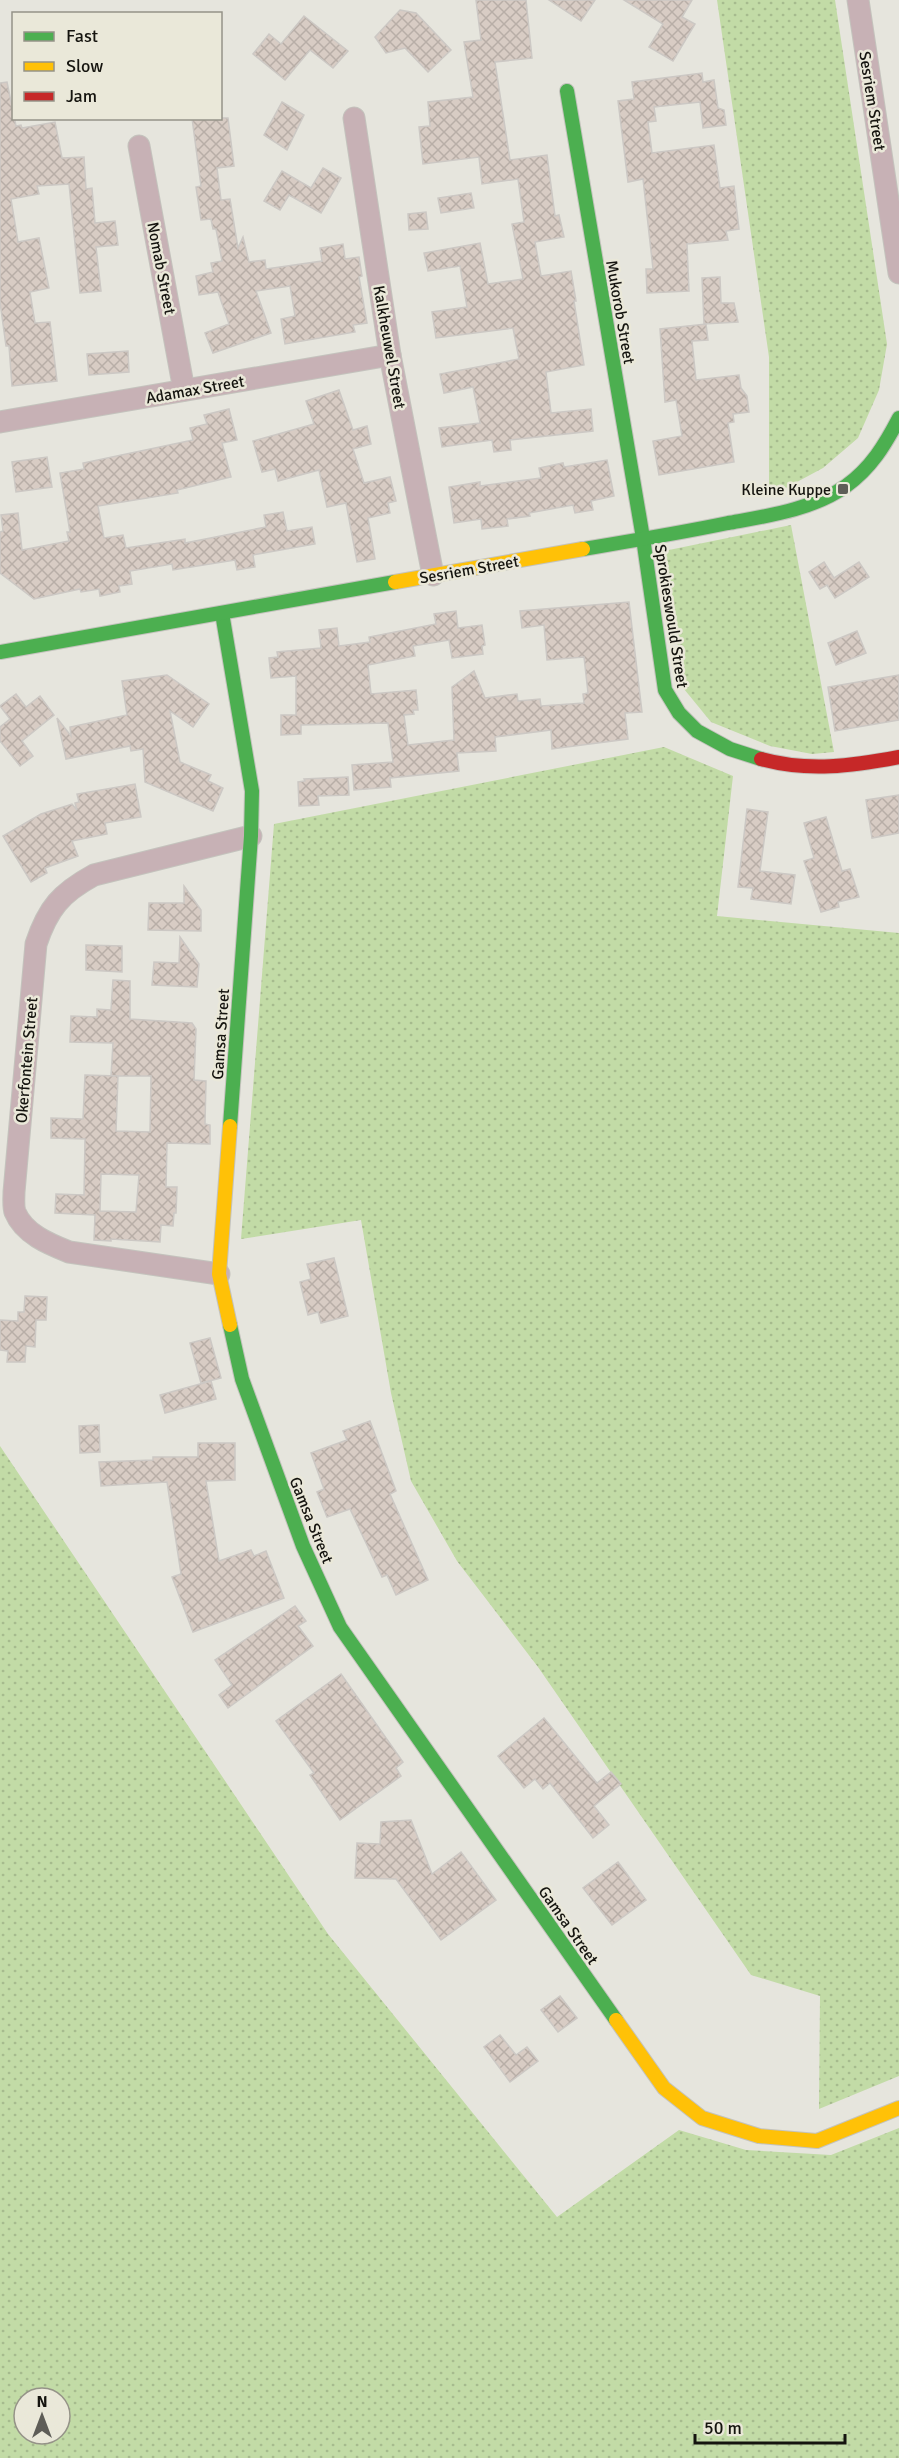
<svg xmlns="http://www.w3.org/2000/svg" width="899" height="2458" font-family="Signika,sans-serif">
  <style>
    .grass { fill: url(#grass-dots); fill-rule: evenodd }
    .building { fill: url(#building-cross-hatch); stroke: #ccc8c4; stroke-width: 1.5; fill-rule: evenodd }
    .lines { fill: none; stroke-linecap: round; stroke-linejoin: round }
    .street-casing { stroke: #c4c3bd; stroke-width: 23 }
    .fast-casing { stroke: #c4c3bd; stroke-width: 16 }
    .slow-casing { stroke: #c4c3bd; stroke-width: 16 }
    .jam-casing { stroke: #c4c3bd; stroke-width: 16 }
    .street { stroke: #c7b1b5; stroke-width: 21 }
    .fast { stroke: #4caf50; stroke-width: 14 }
    .slow { stroke: #ffc107; stroke-width: 14 }
    .jam { stroke: #c62828; stroke-width: 14 }
    .poi-dot { fill: #5e5d57; stroke: #eae8d9; stroke-width: 2 }
    .labels { text-anchor: middle; stroke-width: 5; stroke-linejoin: round; paint-order: stroke }
    .street-label { font-size: 16px; fill: #15140f; stroke: #eae8d9 }
    .poi-label { font-size: 16px; fill: #15140f; stroke: #eae8d9; text-anchor: end }
  </style>
  <defs>
    <pattern id="grass-dots" width="8" height="8" patternUnits="userSpaceOnUse" patternTransform="scale(1.5)"><rect width="8" height="8" fill="#c2dba6"/><path d="M2 2h.1M6 6h.1" fill="none" stroke="#a6bb8e" stroke-width="1.8" stroke-linecap="round"/></pattern>
    <pattern id="building-cross-hatch" width="8" height="8" patternUnits="userSpaceOnUse" patternTransform="scale(1.5)"><rect width="8" height="8" fill="#d8ccc4"/><path d="M0 0l8 8M0 8l8-8" fill="none" stroke="#b8aea7"/></pattern>
  </defs>
  <rect width="100%" height="100%" fill="#e6e5dd"/>
  <g class="grass">
    <path d="M717,0H835L887,344L879,390L858,438L823,468L769,497V357Z"/>
    <path d="M791,525L834,752L812,754L770,746L711,722L684,689L664,551Z"/>
    <path d="M664,747L733,776L717,916L899,933V2076L819,2109L820,1996L751,1975L538,1667L457,1561L411,1481L391,1393L361,1220L241,1239L274,824Z"/>
    <path d="M0,1446L328,1934L557,2217L679,2130L746,2150L831,2155L899,2128V2458H0ZM24,2398H60V2434H24Z"/>
  </g>
  <g class="building">
    <path d="M476,0H526L532,58L495,62L510,160L547,155L555,216L559,215L564,237L535,242L541,276L571,271L576,301H574L584,365L546,372L551,413L591,409L593,431L510,440L511,450L494,452L492,440L442,447L439,428L480,423L473,387L444,393L440,374L519,359L513,328L436,338L432,312L467,307L460,266L428,271L424,253L480,243L488,284L523,279L512,224L524,222L518,179L482,184L479,157L423,164L419,127L430,126L428,102L473,97L464,42L481,40Z"/>
    <path d="M549,0H595L581,21Z"/>
    <path d="M624,0H692L682,17L695,24L673,61L649,47L663,24Z"/>
    <path d="M400,10L416,13L451,50L428,72L405,48L386,53L375,37Z"/>
    <path d="M304,16L348,51L333,68L310,50L285,80L253,54L269,34L281,44Z"/>
    <path d="M702,73L703,82L714,80L718,108L724,110L726,125L703,128L700,102L654,107L656,121L648,122L652,153L714,145L720,188L734,186L739,229L726,231L728,240L687,244L689,291L647,293L646,269H653L643,179L628,182L618,101L634,99L632,82Z"/>
    <path d="M7,82L16,126L21,125L22,128L55,122L62,158L84,157L86,189L92,188L95,223L115,221L118,245L96,247L101,291L80,293L69,184L37,186L39,194L11,199L18,242L39,238L49,288L30,292L35,323L50,322L57,381L12,386L9,346H6L0,302V83Z"/>
    <path d="M282,102L304,115L287,150L264,135Z"/>
    <path d="M192,118H228L234,166L217,168L221,200L230,199L238,248L243,237L249,262L265,260L266,269L322,261L320,248L343,244L345,259L359,257L362,276L359,277L367,323L353,325L355,332L285,344L281,319L295,316L290,286L256,291L271,333L213,353L205,333L229,324L218,292L199,295L196,276L213,272L211,263L222,261L216,229H213L211,219L201,220L196,187L201,186Z"/>
    <path d="M323,168L341,178L321,213L289,195L280,210L264,201L282,171L311,188Z"/>
    <path d="M471,193L474,208L441,213L438,198Z"/>
    <path d="M426,212L428,229L409,230L408,214Z"/>
    <path d="M720,277L721,303H734L738,322L704,324L702,278Z"/>
    <path d="M706,324L708,340L692,341L696,380L739,375L741,388L747,396L749,412L733,414L734,422L728,423L734,462L659,475L653,441L682,436L676,400L665,402L660,329Z"/>
    <path d="M128,351L129,372L89,375L87,354Z"/>
    <path d="M339,390L353,430L367,426L371,444L353,449L364,483L390,477L396,501L388,503L390,513L368,518L375,559L357,562L346,503L327,507L319,470L278,481L275,469L262,472L253,441L314,424L306,401Z"/>
    <path d="M229,409L237,440L222,443L231,477L177,490L178,493L98,506L104,538L123,535L126,548L185,539V543L266,527L264,515L283,512L287,531L312,527L315,544L253,555L255,567L237,570L235,560L173,570L172,564L130,571L132,584L119,586L120,592L100,596L99,589L81,592L80,589L34,599L0,573V532L3,531L1,515L18,513L22,550L69,541L67,532H70L60,473L84,469L83,463L193,440L190,428L207,424L204,415Z"/>
    <path d="M47,457L52,487L16,492L12,462Z"/>
    <path d="M607,460L614,496L591,501L593,510L575,513L573,505L529,513L530,516L507,519L508,526L482,529L481,519L454,523L449,487L480,482V486L541,478L539,468L563,463L564,467Z"/>
    <path d="M824,562L834,578L859,562L869,577L835,598L827,585L820,589L809,572Z"/>
    <path d="M629,602L642,712L625,713L628,739L552,749L551,730L495,737L496,751L457,753L459,771L390,778L391,787L354,790L352,765L393,762L388,723L301,725V734L281,735V715H296V676L271,678L269,658L278,657L277,652L321,648L319,630L337,628L339,646L370,642L369,637L436,624L434,614L456,611L458,628L482,625L485,645L482,646L483,654L452,658L449,640L413,646L415,656L368,665L371,694L416,690L418,710H413L414,714L404,715L408,745L454,740L452,687L474,671L485,698L517,694L518,701L540,699L541,706L584,703L583,694L588,693L584,657L547,660L544,625L522,628L520,611Z"/>
    <path d="M857,631L866,653L836,665L828,643Z"/>
    <path d="M167,675L209,704L193,727L170,711L180,762L211,775L208,781L223,788L213,811L145,782L143,749L131,751L130,746L66,759L57,718L71,736L70,727L127,715L122,681Z"/>
    <path d="M899,675V720L835,731L828,687Z"/>
    <path d="M16,694L26,707L40,696L54,715L22,741L33,756L20,766L0,741V727L10,719L0,706Z"/>
    <path d="M348,777L349,795L318,796L319,805L299,806L298,782L305,781L304,779Z"/>
    <path d="M135,784L141,817L105,823L107,834L72,841L78,856L45,868L47,873L31,882L3,836L41,814L72,804L77,810L75,803L79,802L77,794Z"/>
    <path d="M899,795V833L872,838L866,800Z"/>
    <path d="M747,809L768,812L760,871L795,875L791,904L751,899L753,888L738,887Z"/>
    <path d="M826,817L842,871L850,869L859,897L838,902L839,907L821,912L804,861L814,858L804,823Z"/>
    <path d="M184,886L201,910V931L148,930L149,903H184Z"/>
    <path d="M180,937L199,964L197,987L152,985L154,962L179,963Z"/>
    <path d="M86,945L122,946V972L86,970Z"/>
    <path d="M113,980L130,981V1019L192,1023L196,1029L194,1080L206,1081L205,1124L210,1125V1144L167,1143L166,1187H177L176,1213H174L173,1226L161,1225L160,1242L111,1239V1241L94,1240L95,1215L55,1213L56,1194L84,1195L85,1139L51,1138V1118L83,1119L85,1075L118,1076L116,1131L150,1132L151,1076H111L113,1043L70,1042L71,1016L97,1017V1009L111,1010ZM101,1174L139,1175L136,1212L100,1211Z"/>
    <path d="M334,1258L348,1316L321,1323L318,1312L308,1315L300,1282L311,1279L307,1264Z"/>
    <path d="M25,1296L47,1297L46,1320H36L35,1347L26,1346L25,1362H7L8,1351L0,1350V1320L18,1321V1312H24Z"/>
    <path d="M210,1338L221,1378L201,1383L190,1343Z"/>
    <path d="M211,1381L216,1399L165,1413L160,1395Z"/>
    <path d="M370,1421L396,1491L390,1494L428,1580L396,1595L387,1575L382,1577L350,1509L327,1517L317,1492L324,1489L311,1453L347,1440L343,1431Z"/>
    <path d="M99,1425L100,1452L80,1453L79,1426Z"/>
    <path d="M198,1443H235V1480L206,1481L219,1561L251,1550L254,1556L266,1551L284,1598L193,1632L172,1577L181,1574L167,1482L101,1486L99,1462L153,1460V1457H198Z"/>
    <path d="M295,1606L306,1621L298,1626L313,1646L228,1708L219,1695L232,1685L215,1660Z"/>
    <path d="M341,1674L403,1762L396,1768L401,1776L340,1820L310,1775L314,1773L276,1721Z"/>
    <path d="M544,1718L597,1783L611,1772L621,1784L594,1806L609,1825L593,1838L550,1783L543,1789L535,1779L524,1788L498,1756Z"/>
    <path d="M411,1820L432,1874L461,1852L496,1900L441,1940L396,1879L355,1878L357,1843L380,1844L381,1822Z"/>
    <path d="M618,1862L646,1900L612,1925L583,1888Z"/>
    <path d="M560,1996L577,2018L558,2032L541,2010Z"/>
    <path d="M500,2035L516,2055L527,2047L538,2061L510,2082L484,2047Z"/>
  </g>
  <g class="lines">
    <defs>
      <g id="street">
        <path d="M858,0L899,273"/>
        <path d="M354,118L390,355L433,575"/>
        <path d="M139,146L184,390"/>
        <path d="M0,422L390,355"/>
        <path d="M219,1274L69,1252C49,1244 24,1234 15,1212C13,1206 14,1198 14,1192L36,944C48,908 61,893 94,875L251,836"/>
      </g>
      <g id="fast">
        <path d="M567,91L643,538L665,690L679,713L697,731L730,749L761,759"/>
        <path d="M583,549C631,541 680,533 728,523C767,516 812,510 846,486C871,468 885,445 899,418"/>
        <path d="M222,613L252,791L251,836L230,1126"/>
        <path d="M0,652L395,582"/>
        <path d="M230,1325L242,1379L303,1546L340,1627L616,2020"/>
      </g>
      <g id="slow">
        <path d="M395,582L583,549"/>
        <path d="M230,1126L219,1274L230,1325"/>
        <path d="M616,2020L664,2088L702,2118L759,2136L817,2141L899,2108"/>
      </g>
      <path id="jam" d="M761,759C808,772 852,766 899,757"/>
    </defs>
    <use href="#street" class="street-casing"/>
    <use href="#fast" class="fast-casing"/>
    <use href="#slow" class="slow-casing"/>
    <use href="#jam" class="jam-casing"/>
    <use href="#street" class="street"/>
    <use href="#fast" class="fast"/>
    <use href="#slow" class="slow"/>
    <use href="#jam" class="jam"/>
  </g>
  <rect class="poi-dot" x="837" y="483" width="12" height="12" rx="3"/>
  <g class="labels">
    <g class="street-label">
      <text transform="translate(873 101) rotate(81)" y="6">Sesriem Street</text>
      <text transform="translate(162 268) rotate(79)" y="6">Nomab Street</text>
      <text transform="translate(621 312) rotate(80)" y="6">Mukorob Street</text>
      <text transform="translate(390 347) rotate(80)" y="6">Kalkheuwel Street</text>
      <text transform="translate(195 389) rotate(-10)" y="6">Adamax Street</text>
      <text transform="translate(469 569) rotate(-10)" y="6">Sesriem Street</text>
      <text transform="translate(672 616) rotate(81)" y="6">Sprokieswould Street</text>
      <text transform="translate(220 1034) rotate(-86)" y="6">Gamsa Street</text>
      <text transform="translate(26 1060) rotate(-85)" y="6">Okerfontein Street</text>
      <text transform="translate(312 1520) rotate(68)" y="6">Gamsa Street</text>
      <text transform="translate(569 1925) rotate(55)" y="6">Gamsa Street</text>
    </g>
    <g class="poi-label">
      <text x="831" y="495">Kleine Kuppe</text>
    </g>
  </g>
  <rect x="12" y="12" width="210" height="108" fill="#eae8d9" stroke="#959388" stroke-width="1.5"/>
  <rect x="24" y="32" width="30" height="9" fill="#4caf50" stroke="#959388" stroke-width="1.5"/>
  <text x="66" y="42" font-size="18" fill="#15140f">Fast</text>
  <rect x="24" y="62" width="30" height="9" fill="#ffc107" stroke="#959388" stroke-width="1.5"/>
  <text x="66" y="72" font-size="18" fill="#15140f">Slow</text>
  <rect x="24" y="92" width="30" height="9" fill="#c62828" stroke="#959388" stroke-width="1.5"/>
  <text x="66" y="102" font-size="18" fill="#15140f">Jam</text>
  <g transform="translate(42 2416)"><circle r="28" fill="#eae8d9" stroke="#959388" stroke-width="1.5"/>
  <path d="M0-4.5L10 22L0 15L-10 22Z" fill="#5e5d57"/>
  <text y="-9" font-size="16" font-weight="bold" text-anchor="middle" fill="#15140f">N</text>
  </g>
  <path d="M695 2434v9h150v-9" fill="none" stroke="#15140f" stroke-width="3"/>
  <text x="704" y="2434" font-size="18" fill="#15140f" stroke="#eae8d9" stroke-width="4.5" paint-order="stroke">50 m</text>
</svg>
